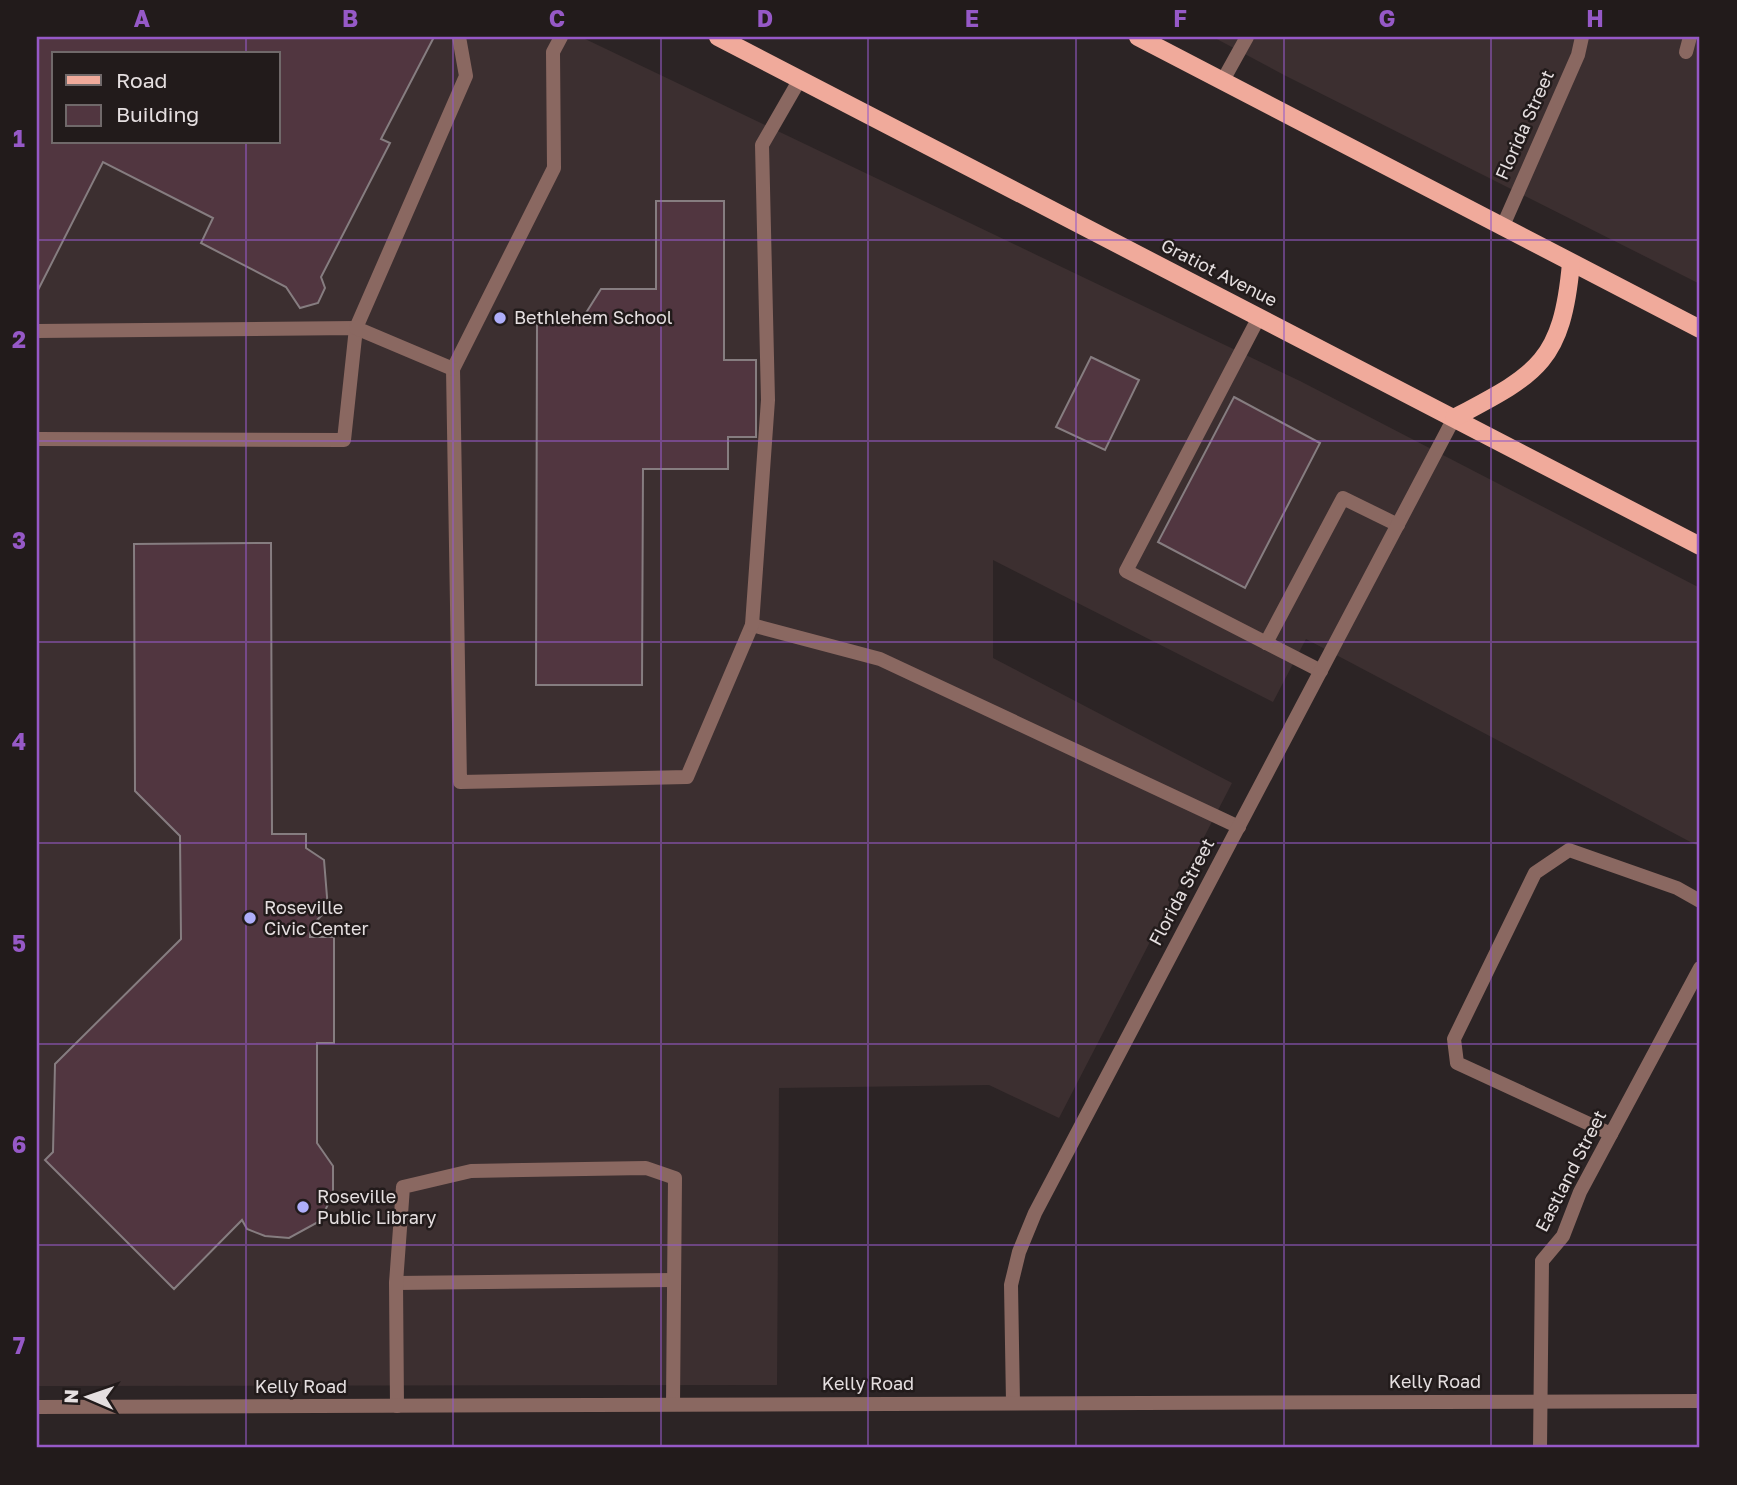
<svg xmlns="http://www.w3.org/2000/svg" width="1737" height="1485" font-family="'Golos Text',sans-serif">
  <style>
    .built { fill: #3c2f30; fill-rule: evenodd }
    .building { fill: #513640; stroke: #867d80; stroke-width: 2; fill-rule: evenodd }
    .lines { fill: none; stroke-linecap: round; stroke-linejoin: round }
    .lane { stroke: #8a6861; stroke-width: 14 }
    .street { stroke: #8a6861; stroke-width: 14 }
    .primary { stroke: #f0aa9b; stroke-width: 18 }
    .grid { fill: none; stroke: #9659c7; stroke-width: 2; stroke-opacity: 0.55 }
    .poi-dot { fill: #aeaefa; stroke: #221b1b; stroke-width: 2.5 }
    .labels { text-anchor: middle; stroke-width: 5; stroke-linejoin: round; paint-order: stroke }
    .street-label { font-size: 18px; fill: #e5dfe0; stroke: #221b1b }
    .poi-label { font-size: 18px; fill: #e5dfe0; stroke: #221b1b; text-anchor: start }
    .neatline { fill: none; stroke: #9659c7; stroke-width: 2.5 }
    .grid-label { font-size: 23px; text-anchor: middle; font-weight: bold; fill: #9659c7 }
  </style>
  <rect width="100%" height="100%" fill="#2c2425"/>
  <g class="built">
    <path d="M37,37H581L1300,381L1700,588V847L1306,639L1273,702L993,560V658L1232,783L1059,1118L989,1085L779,1088L777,1385L37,1386ZM54,54H278V142H54Z"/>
    <path d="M1213,37H1700V284L1284,75Z"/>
  </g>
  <g class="building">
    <path d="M37,37H434L381,139L390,143L321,277L325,288L318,303L300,308L286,287L201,243L213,218L103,162L37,292ZM54,54H278V142H54Z"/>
    <path d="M656,201H724V360H756V437H728V469H643L642,685H536L537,324H579L601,289H656Z"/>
    <path d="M1091,357L1139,380L1105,450L1056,427Z"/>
    <path d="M1234,397L1320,443L1245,588L1158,542Z"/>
    <path d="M271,543L272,834H306V848L324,860L328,909L310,927V937H334V1043H317V1143L333,1166V1194L320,1221L289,1238L265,1236L247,1229L242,1220L174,1289L45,1160L53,1152L55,1064L181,939L180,836L135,791L134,544Z"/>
  </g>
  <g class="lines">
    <g class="lane">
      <path d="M561,37L553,52L554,168L453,369L460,782L687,777L752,625L880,659L1239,827"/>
      <path d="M1686,52L1690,37"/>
      <path d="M1222,82L1247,37"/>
      <path d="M1259,317L1126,571L1321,671"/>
      <path d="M37,331L356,328L344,440L37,439"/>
      <path d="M453,369L356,328L466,76L459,37"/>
      <path d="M752,625L768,400L762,145L800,79"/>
      <path d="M1266,643L1343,498L1398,525"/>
      <path d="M1611,1134L1457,1063L1454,1039L1535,873L1569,850L1677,888L1700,901"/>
      <path d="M396,1283L673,1280"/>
      <path d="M397,1406L396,1283L403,1187L471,1171L646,1168L675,1178L673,1404"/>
    </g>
    <g class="street">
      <path d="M1502,228L1578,55L1582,37"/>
      <path d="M1013,1403L1011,1285L1019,1252L1035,1213L1454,418"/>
      <path d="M37,1407L1700,1401"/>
      <path d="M1540,1448L1542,1261L1563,1236L1580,1192L1700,968"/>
    </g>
    <g class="primary">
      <path d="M718,37L1700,546"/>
      <path d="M1138,37L1700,329"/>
      <path d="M1454,418C1537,374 1562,363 1571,263"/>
    </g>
  </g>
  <path class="grid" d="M246,37V54M453,37V1448M661,37V1448M868,37V1448M1076,37V1448M1284,37V1448M1491,37V1448M246,142V1448M37,240H1700M37,441H1700M37,642H1700M37,843H1700M37,1044H1700M37,1245H1700"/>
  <g class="poi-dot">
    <circle cx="500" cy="318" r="7"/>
    <circle cx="250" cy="918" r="7"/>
    <circle cx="303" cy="1207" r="7"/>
  </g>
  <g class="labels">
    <g class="street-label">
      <text transform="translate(1525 125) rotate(-66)" y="6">Florida Street</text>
      <text transform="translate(1219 273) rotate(27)" y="6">Gratiot Avenue</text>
      <text transform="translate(1182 892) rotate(-62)" y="6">Florida Street</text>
      <text transform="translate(1571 1171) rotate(-63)" y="6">Eastland Street</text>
      <text x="1435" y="1388">Kelly Road</text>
      <text x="868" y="1390">Kelly Road</text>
      <text x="301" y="1393">Kelly Road</text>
    </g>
    <g class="poi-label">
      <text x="514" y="324">Bethlehem School</text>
      <text x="264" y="914">Roseville<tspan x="264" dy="21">Civic Center</tspan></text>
      <text x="317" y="1203">Roseville<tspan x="317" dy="21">Public Library</tspan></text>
    </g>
  </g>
  <rect width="1737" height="1485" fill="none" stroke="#221b1b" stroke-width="77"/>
  <rect x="52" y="52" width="228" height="91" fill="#221b1b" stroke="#70696a" stroke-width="2"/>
  <rect x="66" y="75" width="35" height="10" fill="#f0aa9b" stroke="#70696a" stroke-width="2"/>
  <text x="116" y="88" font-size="21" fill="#e5dfe0">Road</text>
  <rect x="66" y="105" width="35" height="21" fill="#513640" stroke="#70696a" stroke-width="2"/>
  <text x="116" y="122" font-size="21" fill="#e5dfe0">Building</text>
  <g transform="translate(88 1397) rotate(272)" stroke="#221b1b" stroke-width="5" paint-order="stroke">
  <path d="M0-5L12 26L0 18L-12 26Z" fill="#e5dfe0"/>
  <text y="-10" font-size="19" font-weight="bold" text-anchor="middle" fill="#e5dfe0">N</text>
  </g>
  <rect x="38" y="38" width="1660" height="1408" class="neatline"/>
  <g class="grid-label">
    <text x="142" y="27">A</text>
    <text x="350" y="27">B</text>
    <text x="557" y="27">C</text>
    <text x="765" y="27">D</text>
    <text x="972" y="27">E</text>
    <text x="1180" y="27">F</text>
    <text x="1387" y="27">G</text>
    <text x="1595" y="27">H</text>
    <text x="19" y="147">1</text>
    <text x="19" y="348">2</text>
    <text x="19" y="549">3</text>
    <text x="19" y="750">4</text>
    <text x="19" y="952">5</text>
    <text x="19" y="1153">6</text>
    <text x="19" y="1354">7</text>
  </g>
</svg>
